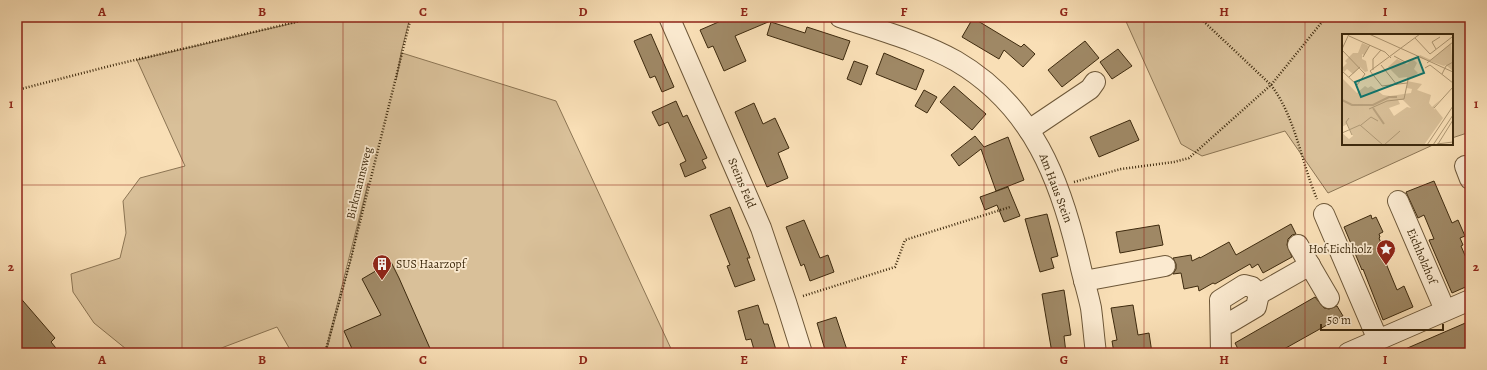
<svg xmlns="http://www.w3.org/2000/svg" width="1487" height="370" font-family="Alegreya,serif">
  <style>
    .green { fill: #d9c099; stroke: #8c7554 }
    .building { fill: #9f8865; stroke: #3e2a0e }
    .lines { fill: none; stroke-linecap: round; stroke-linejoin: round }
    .minor-casing { stroke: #6d5738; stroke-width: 22 }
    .path { stroke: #3e2a0e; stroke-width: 2.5; stroke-dasharray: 1 2; stroke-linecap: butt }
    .minor { stroke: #fbead0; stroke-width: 20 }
    .grid { fill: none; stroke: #8f2418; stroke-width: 1; stroke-opacity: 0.55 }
    .labels { text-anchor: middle; stroke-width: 3.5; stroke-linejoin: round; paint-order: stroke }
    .street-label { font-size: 12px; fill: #3e2a0e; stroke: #fbead0 }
    .poi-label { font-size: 12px; fill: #3e2a0e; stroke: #fbead0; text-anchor: end }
    .inset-river { fill: none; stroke: #b9a17d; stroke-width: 2 }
    .inset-road { fill: none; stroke: #ae9773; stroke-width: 1 }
    .view { fill: #0f766e; fill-opacity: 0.15; stroke: #0f766e; stroke-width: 2 }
    .inset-edge { fill: none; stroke: #3e2a0e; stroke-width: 2 }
    .neatline { fill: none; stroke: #8f2418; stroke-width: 1.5 }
    .grid-label { font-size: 13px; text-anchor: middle; font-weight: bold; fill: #8f2418 }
  </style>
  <rect width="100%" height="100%" fill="#f9dfb6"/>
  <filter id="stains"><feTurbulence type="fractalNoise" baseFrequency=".005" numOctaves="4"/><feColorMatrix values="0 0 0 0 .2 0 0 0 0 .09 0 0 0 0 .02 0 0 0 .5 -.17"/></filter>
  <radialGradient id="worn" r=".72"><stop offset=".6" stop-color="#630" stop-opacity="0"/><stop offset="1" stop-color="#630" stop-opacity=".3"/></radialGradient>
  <g class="green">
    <path d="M319,17H410L401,53L396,80L402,53L556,101L673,353H326L351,258L368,183L325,353H292L277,327L224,347L211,353H131L94,323L73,292L71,274L120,258L126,233L123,201L140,178L185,166L137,60Z"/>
    <path d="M1124,17H1470V132L1452,138V35H1343V144H1435L1328,193L1285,131L1202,156L1181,144Z"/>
  </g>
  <g class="building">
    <path d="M730,17H780L735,36L746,61L724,71L713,46L708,48L700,30Z"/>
    <path d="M973,18L1021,47L1024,44L1035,54L1023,67L1004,50L999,59L962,37Z"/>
    <path d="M771,22L805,33L807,27L850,41L843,60L767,35Z"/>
    <path d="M651,34L674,87L662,92L655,76L650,78L634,41Z"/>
    <path d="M1085,41L1099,58L1062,87L1048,70Z"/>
    <path d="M1118,49L1132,66L1112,79L1100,62Z"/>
    <path d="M884,53L924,70L916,90L876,74Z"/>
    <path d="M854,61L868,66L861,85L847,79Z"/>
    <path d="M954,86L986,114L972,130L940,102Z"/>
    <path d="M924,90L937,97L927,113L915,106Z"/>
    <path d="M676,101L683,117L687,115L707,158L702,160L706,168L685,177L680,164L686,161L668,122L659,126L652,112Z"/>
    <path d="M754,103L763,124L775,118L789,148L778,153L788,178L767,187L735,112Z"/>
    <path d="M1130,120L1139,140L1099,157L1090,137Z"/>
    <path d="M975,136L984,147L1008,137L1024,180L996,191L981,149L959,166L951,155Z"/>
    <path d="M1434,181L1452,223L1458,220L1465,236L1460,238L1463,245L1461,246L1470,267V285L1452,293L1429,240L1434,239L1424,215L1418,218L1406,192Z"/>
    <path d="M1008,187L1020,216L1004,222L997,205L985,210L980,197Z"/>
    <path d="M730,207L750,258H747L755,280L735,287L727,266L730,265L710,215Z"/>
    <path d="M1047,214L1058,256L1051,258L1054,268L1040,272L1025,219Z"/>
    <path d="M1371,215L1372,219L1376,217L1383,232L1379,234L1380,237L1379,238L1388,260L1385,261L1397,290L1404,286L1413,307L1383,320L1363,269L1362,270L1344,227Z"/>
    <path d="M804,220L820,258L828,255L834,272L810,281L804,264L801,266L786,227Z"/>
    <path d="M1291,224L1296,234L1292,235L1288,239L1287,245L1292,257L1263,273L1258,264L1252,268L1250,264L1215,284L1213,283L1199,291L1198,286L1184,289L1181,273L1173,274L1176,269V264L1173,258L1191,255L1192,261L1200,257V258L1229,242L1236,255Z"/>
    <path d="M1159,225L1163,245L1120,253L1116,232Z"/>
    <path d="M391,262L399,278L432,353H354L344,331L381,315L362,279Z"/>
    <path d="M1064,290L1071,335L1064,336L1066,353H1052L1042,294Z"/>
    <path d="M17,294L55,338L51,342L60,353H25L17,343Z"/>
    <path d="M1315,297L1324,308L1329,309L1337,306L1343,316L1277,353H1240L1235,343Z"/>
    <path d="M758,305L764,324H768L777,353H755L751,339L746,340L738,311Z"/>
    <path d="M1133,305L1138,335L1149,333L1152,353H1114L1112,341L1117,340L1111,308Z"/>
    <path d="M836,317L848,353H826L817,323Z"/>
    <path d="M1470,321V353H1396Z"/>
  </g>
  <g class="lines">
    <defs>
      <g id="minor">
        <path d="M669,17L761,228L786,302L802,353"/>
        <path d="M840,17C878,30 920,41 956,61C1033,106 1061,181 1080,264C1083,278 1088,293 1091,308C1093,323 1094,338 1096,353"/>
        <path d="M1029,130L1090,89L1095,82"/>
        <path d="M1465,166L1470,179"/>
        <path d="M1398,201L1445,310"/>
        <path d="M1324,214L1378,340"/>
        <path d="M1298,245L1329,298"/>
        <path d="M1084,281L1165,266"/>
        <path d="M1259,294L1310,265"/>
        <path d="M1221,353L1220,300L1244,285L1252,287L1259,294L1256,307L1229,323L1221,324"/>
        <path d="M1348,353L1470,300"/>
      </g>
    </defs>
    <use href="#minor" class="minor-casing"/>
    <g class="path">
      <path d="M1199,17L1271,85C1296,118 1301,162 1317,199"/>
      <path d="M17,90L118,64L317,17"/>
      <path d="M1074,182L1121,169L1174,162L1189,158L1271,85L1326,17"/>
      <path d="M803,296L895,267L905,240L1010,207"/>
      <path d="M325,353L351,258L411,17"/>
    </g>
    <use href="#minor" class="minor"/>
  </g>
  <path class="grid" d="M182,17V353M343,17V353M503,17V353M663,17V353M824,17V353M984,17V353M1144,17V353M1305,17V353M17,185H1470"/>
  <defs>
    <symbol id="sight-pin" viewBox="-11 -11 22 30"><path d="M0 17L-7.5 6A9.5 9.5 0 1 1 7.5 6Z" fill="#8f2418" stroke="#fbead0"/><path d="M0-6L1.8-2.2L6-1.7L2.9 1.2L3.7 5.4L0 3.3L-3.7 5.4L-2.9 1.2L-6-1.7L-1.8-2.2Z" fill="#fff"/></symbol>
    <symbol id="building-pin" viewBox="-11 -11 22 30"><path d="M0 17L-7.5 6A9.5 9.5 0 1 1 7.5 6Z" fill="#8f2418" stroke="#fbead0"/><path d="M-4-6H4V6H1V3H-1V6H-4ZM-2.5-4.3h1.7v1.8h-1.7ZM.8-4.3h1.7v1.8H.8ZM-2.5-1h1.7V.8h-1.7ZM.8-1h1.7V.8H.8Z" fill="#fff"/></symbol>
  </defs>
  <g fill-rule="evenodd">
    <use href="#sight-pin" x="1375" y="238" width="22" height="30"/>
    <use href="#building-pin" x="371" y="253" width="22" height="30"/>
  </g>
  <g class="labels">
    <g class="street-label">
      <text transform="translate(359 183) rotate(-76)" y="4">Birkmannsweg</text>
      <text transform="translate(742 183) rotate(67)" y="4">Steins Feld</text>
      <text transform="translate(1056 188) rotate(69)" y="4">Am Haus Stein</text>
      <text transform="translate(1422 256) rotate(67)" y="4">Eichholzhof</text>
    </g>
    <g class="poi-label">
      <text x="1372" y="253">Hof Eichholz</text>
      <text x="396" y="268" text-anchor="start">SUS Haarzopf</text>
    </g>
  </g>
  <g transform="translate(1342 34)">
    <rect width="111" height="111" fill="#f9dfb6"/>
    <path d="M20,9L27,12L22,21L20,20V25L24,27L26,37L23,38L18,33L11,40L5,35L2,38L0,34L5,29L3,27L11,19H16ZM109,9L111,37L104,31L102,32L76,23L78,21L89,26ZM55,25L65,30L70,25L73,27L75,29L72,35L76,39L65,47V43L57,44L46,33ZM1,45L15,59L23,52L26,54L29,52L41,61L48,62L69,59L70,55L65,54V47L80,50L75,56L89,61L87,69L90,73L98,66L92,73V76L93,74L101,84L82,111H0V99L7,105L11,102L5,90L0,93ZM56,66H61L69,74L65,73L52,82L47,74L58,70Z" fill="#d9c099" fill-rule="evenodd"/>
    <path class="inset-river" d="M0,66L10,71H31L47,63H55M31,74L42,90"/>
    <path class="inset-road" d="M27,0L111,38M7,2L43,18L49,24M73,4L88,20L110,3M0,15L7,0M94,15L90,8L98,3M0,16L23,40L15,51L0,37M52,22L63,28M21,23L28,11M85,29L111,8M39,31L55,51M83,34L88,31L111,49M31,36V25L39,16M100,40L104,32L111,28M7,43L18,33M65,49L40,52L28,37L78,0M92,74L111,53M27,75L45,67L62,65L66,46M7,84L4,88L10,101M19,91L29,83L36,87M0,99L18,91L41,111M95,110L111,108M96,110L111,86M42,111L58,97M85,111L111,72M91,111L111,81"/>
    <path class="view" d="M76,23L82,39L19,63L13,48Z"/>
    <rect width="111" height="111" class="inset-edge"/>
  </g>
  <rect width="1487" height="370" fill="none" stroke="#f9dfb6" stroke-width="44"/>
  <path d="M1321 324v6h122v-6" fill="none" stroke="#3e2a0e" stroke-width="2"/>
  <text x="1327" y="324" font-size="12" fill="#3e2a0e" stroke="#fbead0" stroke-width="3" paint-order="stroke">50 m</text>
  <rect x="22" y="22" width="1443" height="326" class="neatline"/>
  <g class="grid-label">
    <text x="102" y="16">A</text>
    <text x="262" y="16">B</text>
    <text x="423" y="16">C</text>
    <text x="583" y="16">D</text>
    <text x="744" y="16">E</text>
    <text x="904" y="16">F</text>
    <text x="1064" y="16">G</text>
    <text x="1224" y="16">H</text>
    <text x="1385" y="16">I</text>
    <text x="11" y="108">1</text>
    <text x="1476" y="108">1</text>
    <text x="11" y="271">2</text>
    <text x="1476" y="271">2</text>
    <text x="102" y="364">A</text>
    <text x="262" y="364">B</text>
    <text x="423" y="364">C</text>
    <text x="583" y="364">D</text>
    <text x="744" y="364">E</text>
    <text x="904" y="364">F</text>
    <text x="1064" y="364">G</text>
    <text x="1224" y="364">H</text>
    <text x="1385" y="364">I</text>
  </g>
  <rect width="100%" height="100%" filter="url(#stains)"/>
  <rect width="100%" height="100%" fill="url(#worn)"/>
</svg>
